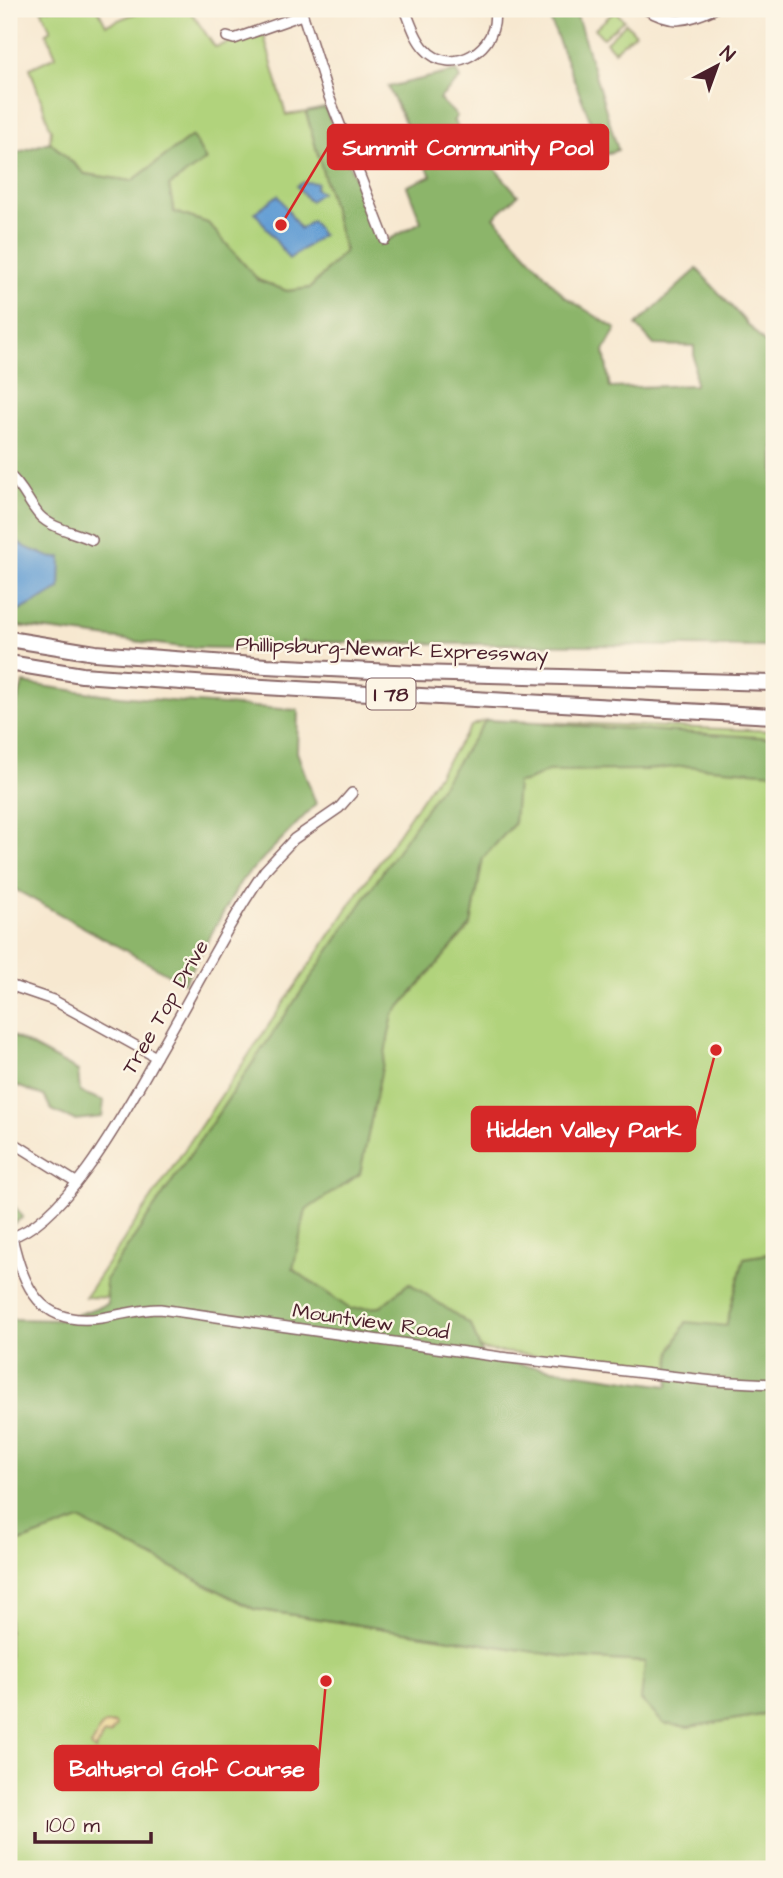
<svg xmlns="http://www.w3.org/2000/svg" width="783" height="1878" font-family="'Architects Daughter',sans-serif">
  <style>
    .green { fill: #b1d37b; stroke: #7e7953; stroke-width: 2 }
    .forest { fill: #8cb56b; stroke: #6b6a4b; stroke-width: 2 }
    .sand { fill: #eeda9e; stroke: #9c7c64; stroke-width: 2 }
    .water { fill: #659fd4; stroke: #585f80; stroke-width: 2 }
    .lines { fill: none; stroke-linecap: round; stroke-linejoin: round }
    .minor-casing { stroke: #876565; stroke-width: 12 }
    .highway-casing { stroke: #876565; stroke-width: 18 }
    .minor { stroke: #fff; stroke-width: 9 }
    .highway { stroke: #fff; stroke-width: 14 }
    .labels { text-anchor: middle; stroke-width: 5; stroke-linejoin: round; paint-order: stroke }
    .shield { fill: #fcf5e5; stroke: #7f5f63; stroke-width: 2 }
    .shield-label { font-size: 19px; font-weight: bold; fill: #4a1f2b }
    .street-label { font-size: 21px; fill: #4a1f2b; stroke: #fcf5e5 }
    .leader { fill: none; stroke: #d62828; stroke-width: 2.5 }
    .callout-dot { fill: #d62828; stroke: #fcf5e5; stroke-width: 2.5 }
    .callout { fill: #d62828; stroke: #d62828; stroke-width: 2.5 }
    .callout-label { font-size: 23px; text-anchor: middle; font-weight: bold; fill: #fff }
  </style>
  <rect width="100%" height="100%" fill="#fcf5e5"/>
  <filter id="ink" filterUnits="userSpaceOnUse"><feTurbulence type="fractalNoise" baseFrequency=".0143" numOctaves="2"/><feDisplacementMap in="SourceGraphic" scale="14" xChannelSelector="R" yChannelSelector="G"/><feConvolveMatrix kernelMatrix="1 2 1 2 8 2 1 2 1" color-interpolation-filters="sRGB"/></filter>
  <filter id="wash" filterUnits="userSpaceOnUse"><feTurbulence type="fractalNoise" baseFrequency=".00686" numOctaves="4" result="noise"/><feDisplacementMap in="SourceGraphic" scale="28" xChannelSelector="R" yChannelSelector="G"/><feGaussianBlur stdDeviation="1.57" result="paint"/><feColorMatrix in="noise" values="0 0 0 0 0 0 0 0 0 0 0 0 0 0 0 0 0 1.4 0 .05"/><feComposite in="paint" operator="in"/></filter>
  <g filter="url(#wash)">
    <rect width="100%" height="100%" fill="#f7e8d0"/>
    <g class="green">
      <path d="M41,9H98L106,25L146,9H189L215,47L263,32L286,115L306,112L345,252L310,288L287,291L258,280L208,223L174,212L168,186L191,137L132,181L85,174L50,142L51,130L30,68L56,56L46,33L51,30Z"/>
      <path d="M615,11L624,20L603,38L595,29Z"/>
      <path d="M626,23L635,33L614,51L606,42Z"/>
      <path d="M486,720L774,731V1374L705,1373L501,1352L118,1298L85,1297L471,726Z"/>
      <path d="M80,1519L254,1609L574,1658L645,1662L689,1727L774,1713V1869H9V1546Z"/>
    </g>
    <g class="forest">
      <path d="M546,9H575L618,150L604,155Z"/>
      <path d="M456,71L460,79L439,99L457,116L453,121L518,195L494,217L564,296L616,329L604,351L610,388L695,385L694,346L654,345L636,325L697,269L774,353V647L301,642L300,650L181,647L9,625V155L50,142L85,174L132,181L192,136L206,160L169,186L174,212L208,223L258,280L287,291L310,288L345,251L306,112L325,108L383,243L421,222L407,186L431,176L388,87Z"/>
      <path d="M23,683C114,698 205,704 298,710L297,752L316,804L241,881L184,983L9,886V730Z"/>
      <path d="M486,720L774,738V773L685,766L646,770L548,771L525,782L517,783L514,824L483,858L471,925L393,1015L360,1174L306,1210L293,1269L350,1309L380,1307L409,1283L471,1325L484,1359L668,1386L671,1351L686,1322L726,1326L744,1258L774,1253V1713L689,1727L664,1724L641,1700L645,1662L574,1658L254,1609L80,1520L9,1546V1319L61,1320L108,1304L105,1280Z"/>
      <path d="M9,1034L78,1071L80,1092L104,1101L102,1117L74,1120L52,1110L44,1096L9,1083Z"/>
      <path d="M9,1199L23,1217L9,1227Z"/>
    </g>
    <path class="sand" d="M105,1724H115L116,1727L110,1734L103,1735L95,1751L91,1746C97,1739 97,1728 105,1724Z"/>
    <g class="water">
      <path d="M304,182L317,183L315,188L321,193L310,201L308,200L297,186Z"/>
      <path d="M278,195L300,229L312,221L322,235L289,259L255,212Z"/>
      <path d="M9,524C15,544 21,546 40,553C49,557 52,559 61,557L60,589L16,613L9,612Z"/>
    </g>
  </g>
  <g filter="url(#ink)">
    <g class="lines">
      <defs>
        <g id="minor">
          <path d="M301,9L328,94L385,240"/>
          <path d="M405,9C410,21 415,39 425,49C450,78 501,50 494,9"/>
          <path d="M645,9C672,25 686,22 714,9"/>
          <path d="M227,37L234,39L302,15"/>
          <path d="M9,475C23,486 28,503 40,516C53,529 75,532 92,540"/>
          <path d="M9,985L53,1000L156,1057"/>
          <path d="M9,1140L76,1182"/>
          <path d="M12,1237C24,1288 40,1327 101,1318C121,1315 140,1309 160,1309L500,1357L714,1381L774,1384"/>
          <path d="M9,1238C69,1221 130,1102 160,1050C195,990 226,927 265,870L294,839L339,808L352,793"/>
        </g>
        <g id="highway">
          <path d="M9,639L95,653L266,666L415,673L774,683"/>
          <path d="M9,663L82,675L210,684L774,716"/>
        </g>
      </defs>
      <use href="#minor" class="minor-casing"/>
      <use href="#highway" class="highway-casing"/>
      <use href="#minor" class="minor"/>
      <use href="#highway" class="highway"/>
    </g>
  </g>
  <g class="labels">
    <rect class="shield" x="366.5" y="678.5" width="49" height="31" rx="5"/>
    <g class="shield-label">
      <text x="391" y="701">I 78</text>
    </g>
    <g class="street-label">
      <text transform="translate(392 649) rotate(2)" y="7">Phillipsburg-Newark Expressway</text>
      <text transform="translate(165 1007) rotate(-60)" y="7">Tree Top Drive</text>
      <text transform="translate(371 1321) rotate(8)" y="7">Mountview Road</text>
    </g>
  </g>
  <path class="leader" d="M281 225L328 147M716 1050L695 1129M326 1681L318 1768"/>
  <g class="callout-dot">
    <circle cx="281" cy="225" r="7"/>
    <circle cx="716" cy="1050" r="7"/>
    <circle cx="326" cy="1681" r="7"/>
  </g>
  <g class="callout">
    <rect x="328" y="125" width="280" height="44" rx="7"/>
    <rect x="472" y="1107" width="223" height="44" rx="7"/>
    <rect x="55" y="1746" width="263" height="44" rx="7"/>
  </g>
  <g class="callout-label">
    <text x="468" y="155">Summit Community Pool</text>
    <text x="584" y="1137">Hidden Valley Park</text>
    <text x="187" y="1776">Baltusrol Golf Course</text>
  </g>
  <rect width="783" height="1878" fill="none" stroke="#fcf5e5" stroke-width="35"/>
  <g transform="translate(717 66) rotate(41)" stroke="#fcf5e5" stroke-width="5" paint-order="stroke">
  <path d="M0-5L12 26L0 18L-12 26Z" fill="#4a1f2b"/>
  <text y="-10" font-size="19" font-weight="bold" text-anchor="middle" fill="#4a1f2b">N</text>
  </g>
  <path d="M35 1832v10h116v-10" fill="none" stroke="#4a1f2b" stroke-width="3.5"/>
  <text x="46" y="1832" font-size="21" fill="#4a1f2b" stroke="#fcf5e5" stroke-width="5" paint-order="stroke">100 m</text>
</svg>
